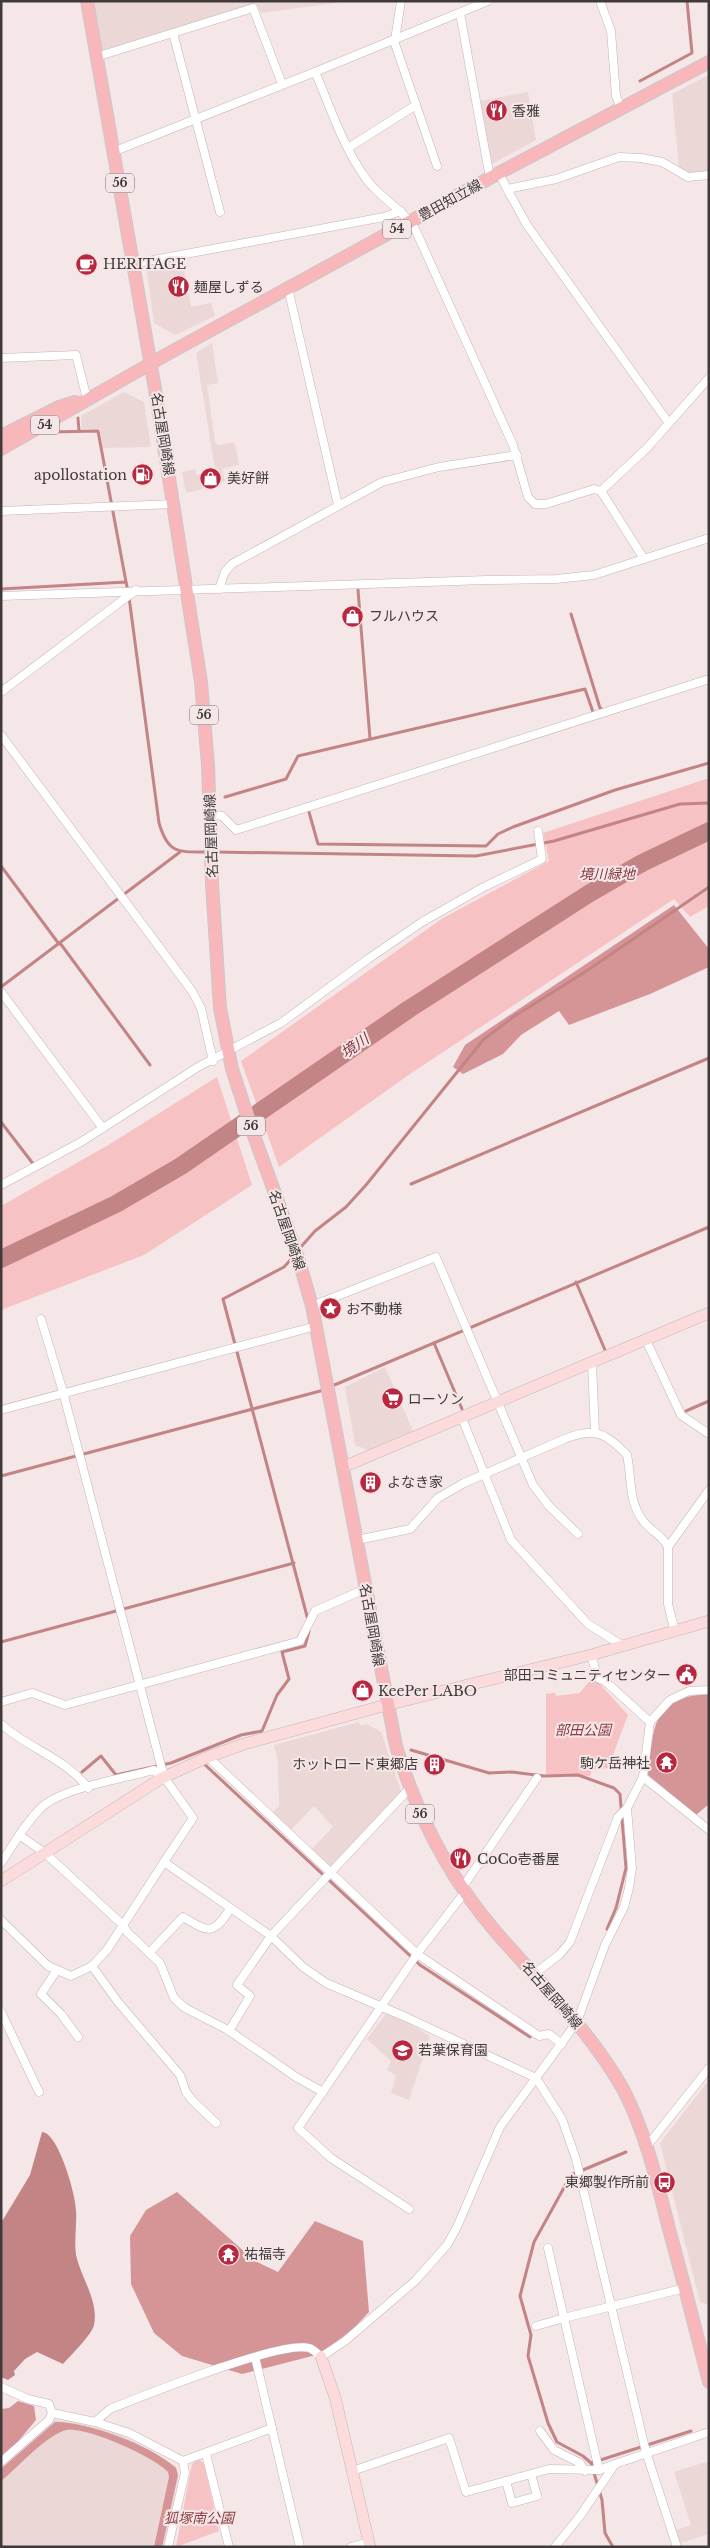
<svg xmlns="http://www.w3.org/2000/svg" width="710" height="2548" font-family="'Libre Baskerville','Noto Sans JP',serif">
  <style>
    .built { fill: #ecd7d7 }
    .green { fill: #f7c2c3 }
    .forest { fill: #d59496 }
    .water { fill: #c38486 }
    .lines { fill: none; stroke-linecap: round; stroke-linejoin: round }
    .stream { stroke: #c38486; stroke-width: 3 }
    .river { stroke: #c38486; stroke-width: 18 }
    .street-casing { stroke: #c2b5b5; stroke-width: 9 }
    .secondary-casing { stroke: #c2b5b5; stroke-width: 12 }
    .primary-casing { stroke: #cac8c8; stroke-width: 14 }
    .street { stroke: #fff; stroke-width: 8 }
    .secondary { stroke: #fcdbdd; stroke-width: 11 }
    .primary { stroke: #f8b8bb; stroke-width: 12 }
    .labels { text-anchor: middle; stroke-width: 4; stroke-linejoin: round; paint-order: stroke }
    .shield { fill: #f5e7e7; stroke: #766e6e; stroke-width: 1 }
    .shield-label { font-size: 12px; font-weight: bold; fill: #403a3a }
    .poi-label { font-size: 14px; fill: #403a3a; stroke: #f5e7e7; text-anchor: start }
    .street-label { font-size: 14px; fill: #403a3a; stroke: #f5e7e7 }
    .park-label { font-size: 14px; font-style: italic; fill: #8a3b41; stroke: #f5e7e7 }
    .water-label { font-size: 15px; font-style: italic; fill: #85363d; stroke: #f5e7e7 }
  </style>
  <rect width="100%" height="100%" fill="#f5e7e7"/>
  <g class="built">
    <path d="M92,1H343V2L261,13L256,3L100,53Z"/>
    <path d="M709,75V172L689,174L679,168L672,94Z"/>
    <path d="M528,92L536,140L492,164L480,101Z"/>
    <path d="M182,259L191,307L211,303L215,316L175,335L154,323L146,265Z"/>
    <path d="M212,343L218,383L207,385L215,442L218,445L232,443L235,444L239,465L222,469L225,481L222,482V484L186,493L182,472L195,469L197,476L215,469L196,353Z"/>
    <path d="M124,392L144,402L151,447L103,448L100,429H82L81,416Z"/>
    <path d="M385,1367L413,1431L368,1450L355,1445L345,1387Z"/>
    <path d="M359,1722L360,1725L367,1724L381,1732L402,1794L331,1870L310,1851L333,1827L314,1806L290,1831L272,1813L279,1806L278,1761L274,1745Z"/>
    <path d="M386,2014L408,2023L430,2036L409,2100L391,2093L396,2075L387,2070L391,2061L367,2039Z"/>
    <path d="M709,2080V2305L700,2302L660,2143Z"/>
    <path d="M53,2420L73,2422L120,2434L176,2466L178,2479L164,2547H1V2467Z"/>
    <path d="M709,2461V2534L680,2543L676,2530L691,2525L674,2472Z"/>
  </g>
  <g class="green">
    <path d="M709,778V906L690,917L674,899L410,1074L279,1167L241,1061L443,918L549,861L543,833Z"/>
    <path d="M217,1077L252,1185L144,1255L1,1310V1206L110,1144Z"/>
    <path d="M591,1679L600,1684L628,1715L608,1768L592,1770L590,1776L546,1774V1694L555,1693L556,1696L580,1693Z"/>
    <path d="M199,2459L204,2464L219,2531L176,2547L192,2464Z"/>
  </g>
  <g class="forest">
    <path d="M674,905L709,949V967L650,994L569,1025L559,1011L521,1035L503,1054L463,1074L453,1067L465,1045Z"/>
    <path d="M709,1694V1804L696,1815L648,1775C654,1727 651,1697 709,1694Z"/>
    <path d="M177,2192L255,2261L278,2272L315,2221L363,2241L369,2312L352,2330L320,2354L242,2374L182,2356L154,2333L131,2284L130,2236L146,2210Z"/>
    <path d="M18,2401L34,2406L36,2420L10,2451L1,2458V2409L9,2408Z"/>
    <path d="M55,2422C88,2422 151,2445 176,2468L178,2475L162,2547H154L169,2477L168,2472C156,2458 81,2423 63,2431C40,2441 21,2465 1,2481V2469Z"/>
  </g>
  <path class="water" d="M42,2132C58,2132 76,2195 76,2210C77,2225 74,2240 76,2255C81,2278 99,2301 94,2325C91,2336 71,2355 63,2364L37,2352L25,2359L14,2371L15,2375L8,2380L1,2377V2223L30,2175Z"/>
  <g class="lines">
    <g class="stream">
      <path d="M640,81L692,53L687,1"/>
      <path d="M78,418L79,431"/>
      <path d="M50,432L98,431L126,582"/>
      <path d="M1,589L126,582L128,591"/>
      <path d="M358,590L370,739"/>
      <path d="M129,597L159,823C168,854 178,852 208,852"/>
      <path d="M571,614L600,708L604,710"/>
      <path d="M225,797L286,779L298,756L585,689L593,712"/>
      <path d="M309,812L318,844L486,846L498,834L513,827L615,790L709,763"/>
      <path d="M214,852L476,856L554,841L680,804L709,803"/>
      <path d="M1,866L59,944"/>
      <path d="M60,943L150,1065"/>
      <path d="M1,987L180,852"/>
      <path d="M1,1122L34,1165"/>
      <path d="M411,1184L709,1058"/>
      <path d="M299,1249L315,1231L346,1207L366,1185L483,1040L513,1017L585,972L709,887"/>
      <path d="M294,1256L284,1267L223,1299L308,1620"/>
      <path d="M576,1282L605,1350"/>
      <path d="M434,1343L462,1409"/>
      <path d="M332,1386L709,1227"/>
      <path d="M686,1411L709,1401"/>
      <path d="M1,1476L324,1390"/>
      <path d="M1,1642L294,1563"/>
      <path d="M411,1750L489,1773L512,1772L544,1776L578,1775L614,1788L620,1794L626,1868L616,1908L607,1929"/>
      <path d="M202,1762L420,1965L530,2037"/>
      <path d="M82,1772L101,1756L116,1775L171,1763L241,1735L262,1731L277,1695L289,1679L282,1652L305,1646L309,1631"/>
      <path d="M626,2152L571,2175L534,2242L520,2296L531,2335L528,2356L548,2423L557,2442L583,2456L591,2463L691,2431"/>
      <path d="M591,2463L602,2500L605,2533L613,2547"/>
    </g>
    <path class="river" d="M1,1259L116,1204L181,1166L409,1009L590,893L642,863L709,831"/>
    <defs>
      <g id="street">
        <path d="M600,1L611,31L616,96L621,108"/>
        <path d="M460,13L490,178"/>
        <path d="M173,33L220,212"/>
        <path d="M395,40L401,1"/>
        <path d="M394,41L437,166"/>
        <path d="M96,57L253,8L282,84"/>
        <path d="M315,72C331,108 343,148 367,180C381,199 403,209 415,229L513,445L528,497L535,504H546L594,489L601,491"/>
        <path d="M348,148L416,105"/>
        <path d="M115,151L315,72L488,1"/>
        <path d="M499,173L507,189L556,179L619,157L641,158L662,162L688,177L709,175"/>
        <path d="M507,189L527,225L668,422"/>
        <path d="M132,264L384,217L401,211"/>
        <path d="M288,288L338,505"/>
        <path d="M1,358L76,355L87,399"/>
        <path d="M601,491L647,448L709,378"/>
        <path d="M601,491L644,559"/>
        <path d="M1,511L174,504"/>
        <path d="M219,589L225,572L232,564L382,482L439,467L517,455"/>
        <path d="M1,596L487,580L556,579L594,575L709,538"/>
        <path d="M1,692L136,590"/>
        <path d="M1,735L192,991L201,1008L213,1061"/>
        <path d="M210,814L222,816L236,830L709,679"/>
        <path d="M1,992L102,1127"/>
        <path d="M1,1185L81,1142L198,1067L281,1023L368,959L422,922L482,888L542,859L538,831"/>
        <path d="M312,1306L436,1257L533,1485L549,1506L578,1534"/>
        <path d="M41,1319L63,1392L164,1777L193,1818L164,1862"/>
        <path d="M646,1340L681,1415L709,1434"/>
        <path d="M592,1363L595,1432"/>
        <path d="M1,1410L316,1326"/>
        <path d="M462,1418L511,1540L588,1624L623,1646"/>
        <path d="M357,1540L410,1529L438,1498L464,1483L562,1440C593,1427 604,1431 627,1455C632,1478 628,1503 644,1522C652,1532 662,1535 668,1547"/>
        <path d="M675,1632L668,1604V1547L709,1490"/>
        <path d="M591,1655L598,1678L605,1681L650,1722"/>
        <path d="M1,1702L32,1693L65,1705L300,1641L315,1611L365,1589"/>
        <path d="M1,1724C29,1749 65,1758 88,1788"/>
        <path d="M208,1757L417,1954L539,2036L549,2034L562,2044"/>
        <path d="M643,1777L709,1830"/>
        <path d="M19,1835L45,1853L124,1926L127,1932L160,1963L174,1998L185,2008L228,2030L296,2077L323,2092"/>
        <path d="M1,1863C14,1844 25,1823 42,1807C62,1788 125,1778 154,1770L162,1778"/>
        <path d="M462,1888L537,1778"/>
        <path d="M1,1920L48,1966L71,1976L92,1966L107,1950L164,1862L271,1936L303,1967L326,1983L408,2018L536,2078L562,2119L576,2159L646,2452L677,2547"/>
        <path d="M149,1953L183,1917C208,1932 213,1936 230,1909"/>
        <path d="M92,1966L118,2002L180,2075L186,2092L192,2100L216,2123"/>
        <path d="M57,1970L41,1994L61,2014L78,2037"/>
        <path d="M534,1974L559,1955L570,1942L618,1817L627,1808"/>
        <path d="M1,2012L39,2092"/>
        <path d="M229,2031L250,1996L237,1985L271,1936L409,1789"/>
        <path d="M647,2146L709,2068"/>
        <path d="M409,2209L331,2158L298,2128L417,1954L465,1892"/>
        <path d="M536,2326L564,2318L548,2248"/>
        <path d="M255,2357L300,2547"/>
        <path d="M1,2387L28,2399L49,2404L52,2413L49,2420L1,2462"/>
        <path d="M52,2413L95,2422L129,2433L183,2461"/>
        <path d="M95,2422L110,2409C143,2396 281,2340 309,2348C313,2349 318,2354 321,2357L345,2341L415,2281L447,2245L457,2227L500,2127L577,2022L605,1945L624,1907L629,1888L632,1868L627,1808L643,1777L650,1722L670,1700L689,1691L709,1690"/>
        <path d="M540,2431L554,2450L580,2463L585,2471"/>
        <path d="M206,2454L229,2547"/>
        <path d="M183,2461L272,2428"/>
        <path d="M615,2464L709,2432"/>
        <path d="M599,2470L564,2318L685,2288"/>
        <path d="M352,2471L449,2438L466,2492L549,2469L599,2470L615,2464L580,2516L555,2547"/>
        <path d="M506,2481L512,2503L537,2496L531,2474"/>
        <path d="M168,2547L185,2473L183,2461"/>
        <path d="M351,2547L369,2542"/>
      </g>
      <g id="secondary">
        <path d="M343,1467L709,1313"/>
        <path d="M1,1881L162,1778L208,1757L244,1744L386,1705L591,1655L709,1621"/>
        <path d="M321,2357L335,2397L370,2547"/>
      </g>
      <g id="primary">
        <path d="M87,1L155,389L201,682L208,765L212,883L220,1008L232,1069L253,1133L297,1254L312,1306L396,1746C417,1815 448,1876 495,1931C539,1982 589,2029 623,2089C646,2133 657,2182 669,2229C683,2280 696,2331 709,2382"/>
        <path d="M1,436L59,407L75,402"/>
        <path d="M1,449L171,352L499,173L709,62"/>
      </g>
    </defs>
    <use href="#street" class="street-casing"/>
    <use href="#secondary" class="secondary-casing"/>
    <use href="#primary" class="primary-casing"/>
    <use href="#street" class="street"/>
    <use href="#secondary" class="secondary"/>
    <use href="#primary" class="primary"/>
  </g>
  <defs>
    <symbol id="restaurant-disc" viewBox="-11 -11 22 22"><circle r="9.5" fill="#b82740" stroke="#f5e7e7"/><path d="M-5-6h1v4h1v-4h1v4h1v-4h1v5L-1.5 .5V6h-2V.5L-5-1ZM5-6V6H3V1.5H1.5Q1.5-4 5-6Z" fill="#fff"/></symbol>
    <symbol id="cafe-disc" viewBox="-11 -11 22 22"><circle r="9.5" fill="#b82740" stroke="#f5e7e7"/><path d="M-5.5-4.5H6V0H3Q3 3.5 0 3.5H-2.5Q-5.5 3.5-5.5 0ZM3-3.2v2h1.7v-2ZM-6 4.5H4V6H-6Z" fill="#fff"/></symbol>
    <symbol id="fuel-disc" viewBox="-11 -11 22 22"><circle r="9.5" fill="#b82740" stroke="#f5e7e7"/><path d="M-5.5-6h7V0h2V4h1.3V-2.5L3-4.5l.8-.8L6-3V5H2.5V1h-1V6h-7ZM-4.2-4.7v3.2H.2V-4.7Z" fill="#fff"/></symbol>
    <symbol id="shop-disc" viewBox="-11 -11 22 22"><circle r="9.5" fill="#b82740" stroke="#f5e7e7"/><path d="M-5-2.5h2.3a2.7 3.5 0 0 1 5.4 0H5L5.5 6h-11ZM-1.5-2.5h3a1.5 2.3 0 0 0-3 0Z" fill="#fff"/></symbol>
    <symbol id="sight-disc" viewBox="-11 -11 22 22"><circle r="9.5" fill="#b82740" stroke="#f5e7e7"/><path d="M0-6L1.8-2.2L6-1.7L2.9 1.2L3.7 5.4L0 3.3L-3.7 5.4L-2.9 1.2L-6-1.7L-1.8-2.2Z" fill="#fff"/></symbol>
    <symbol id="supermarket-disc" viewBox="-11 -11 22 22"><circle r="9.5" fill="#b82740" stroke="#f5e7e7"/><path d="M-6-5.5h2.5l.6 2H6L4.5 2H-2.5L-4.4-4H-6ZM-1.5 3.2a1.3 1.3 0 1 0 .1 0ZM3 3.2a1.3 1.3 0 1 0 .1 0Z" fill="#fff"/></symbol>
    <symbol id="building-disc" viewBox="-11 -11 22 22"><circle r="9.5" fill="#b82740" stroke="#f5e7e7"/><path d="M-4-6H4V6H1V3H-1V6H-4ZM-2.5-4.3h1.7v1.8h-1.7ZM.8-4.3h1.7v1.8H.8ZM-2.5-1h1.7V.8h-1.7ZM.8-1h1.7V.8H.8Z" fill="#fff"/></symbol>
    <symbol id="civic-disc" viewBox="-11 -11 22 22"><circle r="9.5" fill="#b82740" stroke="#f5e7e7"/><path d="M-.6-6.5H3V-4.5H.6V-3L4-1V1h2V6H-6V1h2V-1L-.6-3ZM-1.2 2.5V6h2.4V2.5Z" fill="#fff"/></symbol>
    <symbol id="temple-disc" viewBox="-11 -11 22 22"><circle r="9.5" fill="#b82740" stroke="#f5e7e7"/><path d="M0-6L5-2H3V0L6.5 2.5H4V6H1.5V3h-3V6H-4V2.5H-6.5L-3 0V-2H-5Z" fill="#fff"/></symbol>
    <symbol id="school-disc" viewBox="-11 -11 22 22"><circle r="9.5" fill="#b82740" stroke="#f5e7e7"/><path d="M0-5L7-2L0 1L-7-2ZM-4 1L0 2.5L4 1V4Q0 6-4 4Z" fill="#fff"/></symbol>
    <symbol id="bus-disc" viewBox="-11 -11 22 22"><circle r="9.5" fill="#b82740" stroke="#f5e7e7"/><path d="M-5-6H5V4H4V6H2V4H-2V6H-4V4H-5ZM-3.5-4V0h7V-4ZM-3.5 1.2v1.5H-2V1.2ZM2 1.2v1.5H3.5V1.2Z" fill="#fff"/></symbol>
  </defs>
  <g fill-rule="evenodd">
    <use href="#restaurant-disc" x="484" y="98" width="25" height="25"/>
    <use href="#cafe-disc" x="74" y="252" width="25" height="25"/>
    <use href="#restaurant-disc" x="166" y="274" width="25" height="25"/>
    <use href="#fuel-disc" x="130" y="462" width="25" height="25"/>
    <use href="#shop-disc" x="198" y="466" width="25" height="25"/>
    <use href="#shop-disc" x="340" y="604" width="25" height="25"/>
    <use href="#sight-disc" x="318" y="1296" width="25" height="25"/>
    <use href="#supermarket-disc" x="380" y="1386" width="25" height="25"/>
    <use href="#building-disc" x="358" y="1470" width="25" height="25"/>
    <use href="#civic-disc" x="674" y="1662" width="25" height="25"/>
    <use href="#shop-disc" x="350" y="1678" width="25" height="25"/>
    <use href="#temple-disc" x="654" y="1750" width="25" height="25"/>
    <use href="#building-disc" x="422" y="1752" width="25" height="25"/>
    <use href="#restaurant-disc" x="448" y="1846" width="25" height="25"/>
    <use href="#school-disc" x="390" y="2038" width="25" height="25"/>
    <use href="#bus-disc" x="652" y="2170" width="25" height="25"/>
    <use href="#temple-disc" x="216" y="2242" width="25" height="25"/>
  </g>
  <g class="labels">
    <g class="shield">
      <rect x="106" y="173.5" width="28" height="19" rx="4"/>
      <rect x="383" y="219.5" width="28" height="19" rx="4"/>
      <rect x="31" y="415.5" width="28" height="19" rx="4"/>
      <rect x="190" y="705.5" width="28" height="19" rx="4"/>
      <rect x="237" y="1116.5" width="28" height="19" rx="4"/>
      <rect x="406" y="1804.5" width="28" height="19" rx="4"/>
    </g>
    <g class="shield-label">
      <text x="120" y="187">56</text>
      <text x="397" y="233">54</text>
      <text x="45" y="429">54</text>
      <text x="204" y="719">56</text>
      <text x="251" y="1130">56</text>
      <text x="420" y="1818">56</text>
    </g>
    <g class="poi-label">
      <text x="512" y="116">香雅</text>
      <text x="103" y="269">HERITAGE</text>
      <text x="194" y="292">麺屋しずる</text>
      <text x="127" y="480" text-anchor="end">apollostation</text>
      <text x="227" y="483">美好餅</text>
      <text x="369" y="621">フルハウス</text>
      <text x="346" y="1314">お不動様</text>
      <text x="408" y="1404">ローソン</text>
      <text x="387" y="1487">よなき家</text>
      <text x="671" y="1680" text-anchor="end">部田コミュニティセンター</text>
      <text x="378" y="1696">KeePer LABO</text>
      <text x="650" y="1768" text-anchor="end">駒ケ岳神社</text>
      <text x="418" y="1769" text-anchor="end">ホットロード東郷店</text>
      <text x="477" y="1864">CoCo壱番屋</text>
      <text x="418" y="2055">若葉保育園</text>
      <text x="649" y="2187" text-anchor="end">東郷製作所前</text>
      <text x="244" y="2259">祐福寺</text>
    </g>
    <g class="street-label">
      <text transform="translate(450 200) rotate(-29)" y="5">豊田知立線</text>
      <text transform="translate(163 434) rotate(81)" y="5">名古屋岡崎線</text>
      <text transform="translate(211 836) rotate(-92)" y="5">名古屋岡崎線</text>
      <text transform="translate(287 1230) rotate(71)" y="5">名古屋岡崎線</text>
      <text transform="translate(372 1625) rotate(80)" y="5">名古屋岡崎線</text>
      <text transform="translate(552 1995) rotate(49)" y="5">名古屋岡崎線</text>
    </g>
    <g class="park-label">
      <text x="607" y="879">境川緑地</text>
      <text x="583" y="1735">部田公園</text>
      <text x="199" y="2523">狐塚南公園</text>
    </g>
    <g class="water-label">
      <text transform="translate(355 1046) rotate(-35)" y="5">境川</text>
    </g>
  </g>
  <rect width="710" height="2548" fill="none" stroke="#403a3a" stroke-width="5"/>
</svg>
